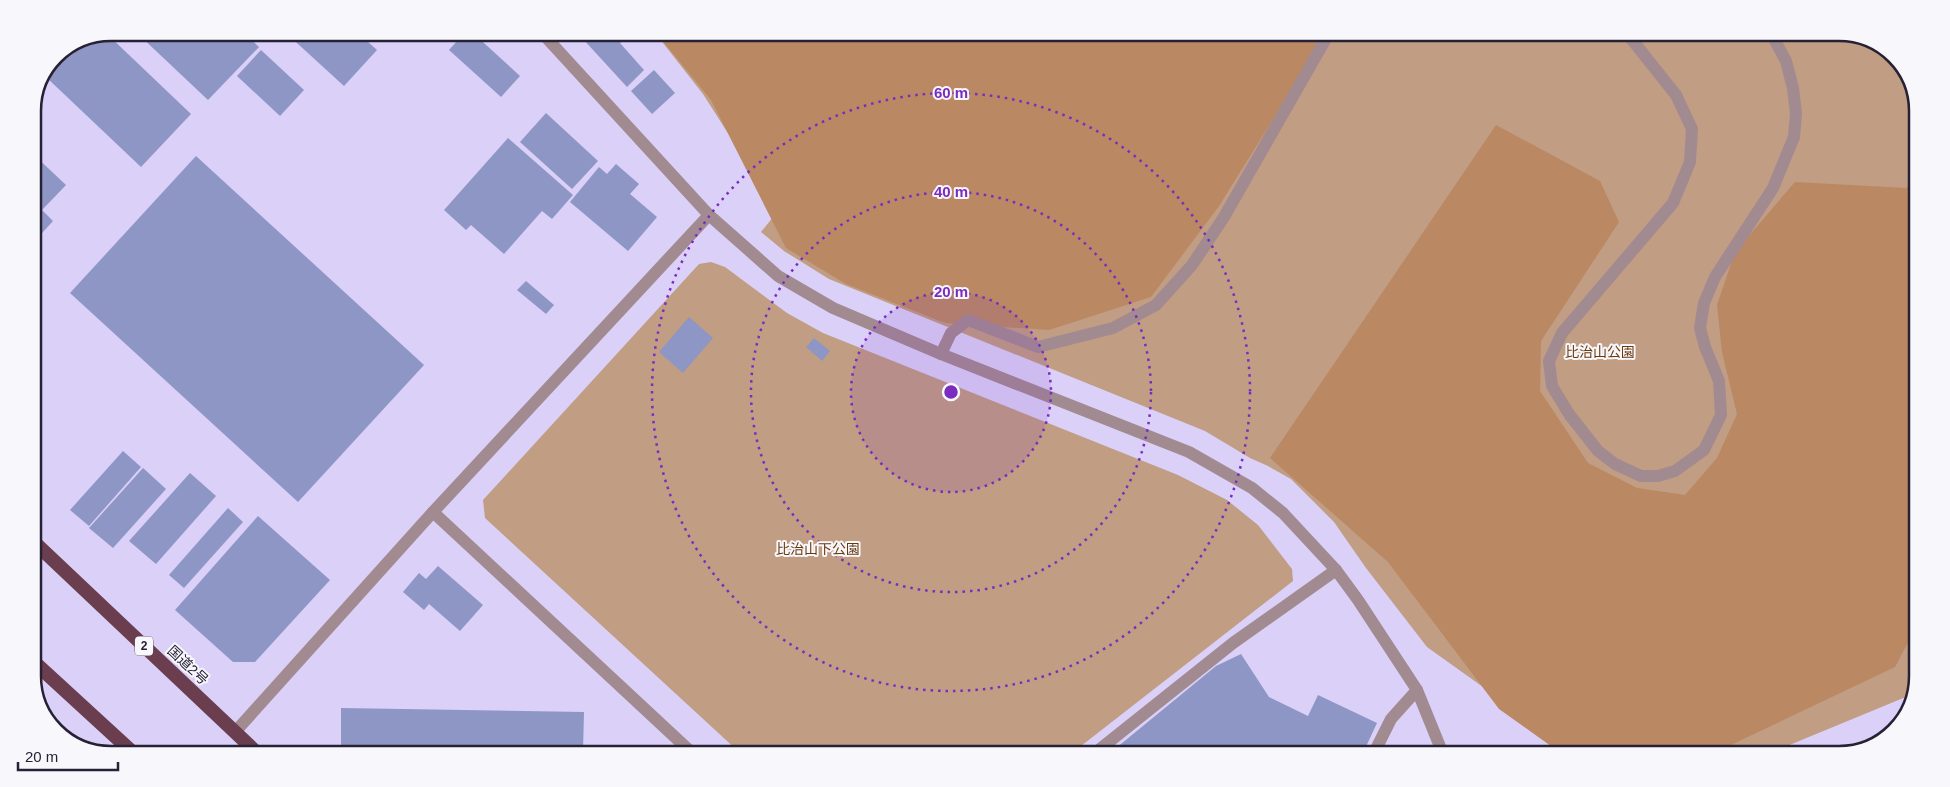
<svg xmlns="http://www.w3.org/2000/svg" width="1950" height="787" font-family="Arial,'Noto Sans JP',sans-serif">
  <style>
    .green { fill: #c19d83 }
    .forest { fill: #ba8863 }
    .building { fill: #8e96c5 }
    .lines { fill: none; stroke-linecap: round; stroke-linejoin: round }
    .service { stroke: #a28a91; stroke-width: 12 }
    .minor { stroke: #a28a91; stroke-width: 12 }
    .tertiary { stroke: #a28a91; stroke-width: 12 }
    .trunk { stroke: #6a3e4e; stroke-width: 14 }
    .ring { fill: none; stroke: #7b2cbf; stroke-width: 2.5; stroke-dasharray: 2.5 5 }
    .labels { text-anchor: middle; stroke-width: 4; stroke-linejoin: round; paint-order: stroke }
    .shield { fill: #f8f7fc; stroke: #666170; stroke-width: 1 }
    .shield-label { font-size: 12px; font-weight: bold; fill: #272134 }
    .park-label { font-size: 14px; fill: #6a3a0c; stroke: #f8f7fc }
    .street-label { font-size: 14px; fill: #272134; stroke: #f8f7fc }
    .rim { fill: none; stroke: #272134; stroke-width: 2.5 }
    .centre { fill: #7b2cbf; stroke: #f8f7fc; stroke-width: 2.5 }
    .ring-label { font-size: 15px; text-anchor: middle; font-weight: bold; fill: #7b2cbf; stroke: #f8f7fc; stroke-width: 4; stroke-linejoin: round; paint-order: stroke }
  </style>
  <rect width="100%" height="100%" fill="#dad0f8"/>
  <g class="green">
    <path d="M656,34L1864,37L1901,64L1917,106L1913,694L1768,754H1658L1483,687L1427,647L1366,568L1334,522L1291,479L1268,466L1250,458L1205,431L829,279L784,251L761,232L774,216L733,141L703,94Z"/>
    <path d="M711,262L725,267L787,313L823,333L1178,475L1227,500L1258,525L1292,569L1293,581L1072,753L739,752L485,518L483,500L699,264Z"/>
  </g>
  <g class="forest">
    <path d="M657,34L1322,35L1310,60L1219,206L1151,297L1049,330L945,323L846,284L786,248L711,100Z"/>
    <path d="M1496,125L1600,181L1619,222L1541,341L1540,391L1588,463L1637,488L1685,495L1717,458L1737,414L1722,352L1717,305L1735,252L1795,182L1906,188L1917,179L1914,631L1895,667L1712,754H1562L1499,709L1388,562L1270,458Z"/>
  </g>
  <g class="building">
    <path d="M137,33H244L259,47L208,100Z"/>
    <path d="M286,33H358L377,50L344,86Z"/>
    <path d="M464,33H473L520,76L501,97L449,50Z"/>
    <path d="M107,34L191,114L141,167L46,77L56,55Z"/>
    <path d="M589,34H621L625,39L620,43L644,70L627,87L583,39Z"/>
    <path d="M261,50L304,90L280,116L237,76Z"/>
    <path d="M654,70L675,93L652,114L631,91Z"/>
    <path d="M546,113L598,161L572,189L520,142Z"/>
    <path d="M508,138L573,195L552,219L542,211L504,254L471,225L466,230L444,210Z"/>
    <path d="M33,154L66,185L42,210L53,221L33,243Z"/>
    <path d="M196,156L424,365L298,502L70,293Z"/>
    <path d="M616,164L639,184L630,194L657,217L628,251L570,202L599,167L607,174Z"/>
    <path d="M526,281L554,305L546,314L517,290Z"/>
    <path d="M689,317L713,338L683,373L659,352Z"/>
    <path d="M814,338L830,351L822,361L806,347Z"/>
    <path d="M123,451L141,467L89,526L70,510Z"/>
    <path d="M143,468L166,489L113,548L89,528Z"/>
    <path d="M190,473L216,496L156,564L129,541Z"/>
    <path d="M228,508L243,522L184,588L169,575Z"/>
    <path d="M258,516L330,580L255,662H233L175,610Z"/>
    <path d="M438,566L483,605L460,631L429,604L424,610L403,592L419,573L426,579Z"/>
    <path d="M1241,654L1269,697L1308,716L1318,695L1377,723L1363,753H1258L1243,746L1235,753H1110L1216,666Z"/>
    <path d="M341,708L584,712L583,751H341Z"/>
    <path d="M1412,745L1416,753H1392Z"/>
  </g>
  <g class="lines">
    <g class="service">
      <path d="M1629,36L1676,95L1692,129L1690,162L1673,203L1562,333L1549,361L1552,386L1569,414L1598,451L1615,464L1641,476H1658L1675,471L1704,450L1721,415L1719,381L1705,347L1700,328L1704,303L1715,277L1773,188L1794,137L1796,114L1793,88L1786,61L1773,37"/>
      <path d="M941,354L951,333L968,320L1038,347L1113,328L1156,305L1192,265L1224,217L1328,35"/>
    </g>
    <g class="minor">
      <path d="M1095,753L1233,643L1336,570"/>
      <path d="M1374,753L1391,719L1417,690"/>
    </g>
    <g class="tertiary">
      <path d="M543,34L709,215L778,276L833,308L941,354L1189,452L1252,488L1283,513L1336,570L1358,600L1417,690L1443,754"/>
      <path d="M433,512L691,752"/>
      <path d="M235,732L433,512L709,215"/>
    </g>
    <g class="trunk">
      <path d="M33,541L255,751"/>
      <path d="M33,661L130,750"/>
    </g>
  </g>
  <circle cx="951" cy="392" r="100" fill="#7b2cbf" fill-opacity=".12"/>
  <g class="ring">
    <circle cx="951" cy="392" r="100"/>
    <circle cx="951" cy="392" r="200"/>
    <circle cx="951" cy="392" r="299"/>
  </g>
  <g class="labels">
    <rect class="shield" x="135" y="636.5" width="18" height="19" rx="4"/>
    <g class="shield-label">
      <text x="144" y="650">2</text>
    </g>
    <g class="park-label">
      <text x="1600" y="357">比治山公園</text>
      <text x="818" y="554">比治山下公園</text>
    </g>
    <g class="street-label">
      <text transform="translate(188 665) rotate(43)" y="5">国道2号</text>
    </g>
  </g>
  <path d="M0 0H1950V787H0ZM111 41H1839A70 70 0 0 1 1909 111V676A70 70 0 0 1 1839 746H111A70 70 0 0 1 41 676V111A70 70 0 0 1 111 41Z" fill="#f8f7fc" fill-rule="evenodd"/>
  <path class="rim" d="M111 41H1839A70 70 0 0 1 1909 111V676A70 70 0 0 1 1839 746H111A70 70 0 0 1 41 676V111A70 70 0 0 1 111 41Z"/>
  <circle cx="951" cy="392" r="8" class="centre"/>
  <g class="ring-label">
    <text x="951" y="98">60 m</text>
    <text x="951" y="197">40 m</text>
    <text x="951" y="297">20 m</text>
  </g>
  <path d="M18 762v8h100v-8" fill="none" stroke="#272134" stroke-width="2.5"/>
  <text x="25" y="762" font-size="15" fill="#272134" stroke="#f8f7fc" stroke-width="4" paint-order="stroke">20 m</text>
</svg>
